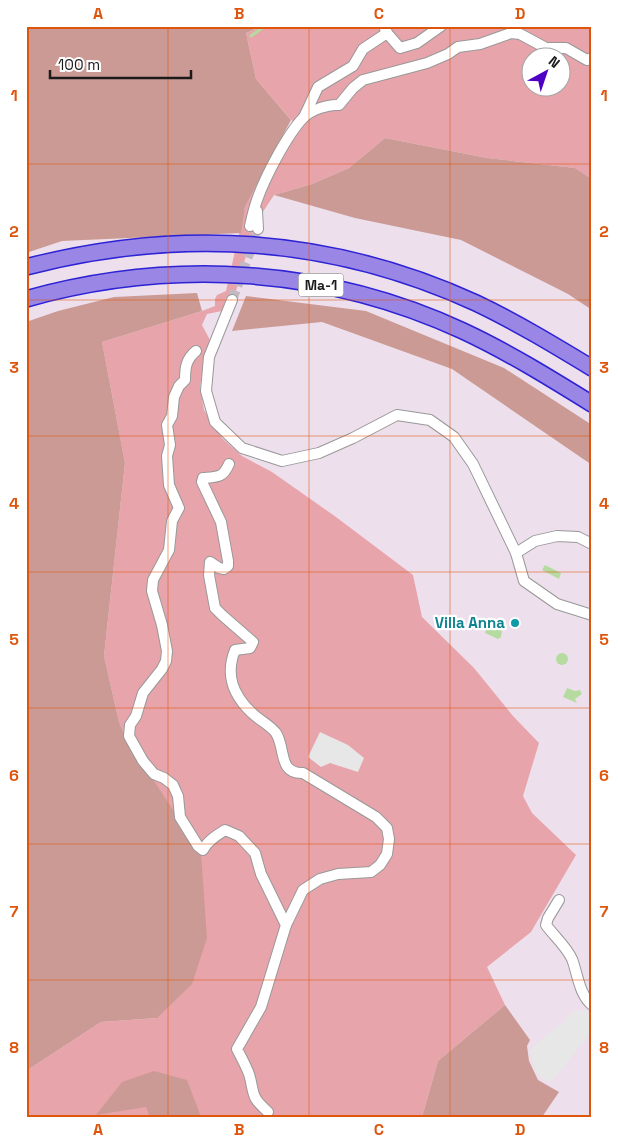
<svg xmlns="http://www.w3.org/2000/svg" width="618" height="1143" font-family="'Space Grotesk',sans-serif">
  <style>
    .grass { fill: #e8a4ab; fill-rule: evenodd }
    .forest { fill: #cc9a94 }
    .parking { fill: #e7e7e7 }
    .water { fill: #b6dba0 }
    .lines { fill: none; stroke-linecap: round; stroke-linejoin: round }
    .stream { stroke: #b6dba0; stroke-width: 3 }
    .minor-tunnel { stroke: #c3b9c2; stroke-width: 10; stroke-dasharray: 10 5; stroke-linecap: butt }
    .minor-casing { stroke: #989898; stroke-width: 12 }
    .highway-casing { stroke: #2d23d4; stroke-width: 18 }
    .minor { stroke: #fff; stroke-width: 10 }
    .highway { stroke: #9a86e5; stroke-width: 15 }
    .grid { fill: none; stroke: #de560d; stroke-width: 1; stroke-opacity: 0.55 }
    .culture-dot { fill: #0f9aa8; stroke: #fff; stroke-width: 2 }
    .labels { text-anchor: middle; stroke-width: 4.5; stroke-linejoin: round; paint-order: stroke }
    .shield { fill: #fff; stroke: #5f5f5f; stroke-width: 1 }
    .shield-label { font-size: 14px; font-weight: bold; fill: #1b1b1b }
    .culture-label { font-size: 15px; font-weight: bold; fill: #0d838f; stroke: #fff; text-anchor: end }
    .neatline { fill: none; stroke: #de560d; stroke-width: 2 }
    .grid-label { font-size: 16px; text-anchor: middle; font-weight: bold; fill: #de560d }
  </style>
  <rect width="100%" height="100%" fill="#ede0ec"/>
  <path class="grass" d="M263,26H592V179L575,168L487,158L385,138L349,168L312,184L274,195L255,224L236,291L226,298L222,311L207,314L202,325L210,340L204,361L200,387L204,410L222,438L242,456L272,472L336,517L413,575L422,617L474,668L513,716L539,743L523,796L532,813L576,855L531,932L487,967L505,1005L438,1061L422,1117H26V1071L101,1022L157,1018L126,738L119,722L104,656L125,463L102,342L202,311L215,306V299L217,295L226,291L245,207L280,141L293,122L256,79L246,33ZM530,58H560V88H530Z"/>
  <g class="forest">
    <path d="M26,26H262L246,33L256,79L291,120L245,207L241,233L62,241L26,253Z"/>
    <path d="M385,138L487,158L575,168L592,179V310L568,294L461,240L355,218L274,195L312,184L349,168Z"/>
    <path d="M197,293L202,311L102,342L125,463L104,656L119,722L126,738L201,853L207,938L192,984L157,1018L101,1022L26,1071V322L58,311L114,297Z"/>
    <path d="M246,296L366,311L504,368L592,425V465L452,369L322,322L232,331Z"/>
    <path d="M505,1005L530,1040L527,1046L529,1061L538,1080L559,1092L542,1117H422L438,1061Z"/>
    <path d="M154,1071L187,1080L201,1117H150L146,1107L96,1115L122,1082Z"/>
  </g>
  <g class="parking">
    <path d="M320,732L348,745L364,758L358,772L330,763L321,767L308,757Z"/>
    <path d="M585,1010L592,1015V1031L553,1080L548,1082L536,1073L530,1052L539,1041L562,1024L569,1015L575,1011Z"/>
  </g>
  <g class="water">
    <path d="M545,565L561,573L559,579L542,570Z"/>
    <path d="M489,625L502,631L501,637L498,639L485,633L486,627Z"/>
    <circle cx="562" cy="659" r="6"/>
    <path d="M567,688L575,691L580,690L582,694L575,699L577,703L563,697Z"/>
  </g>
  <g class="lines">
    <path class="stream" d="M251,36L265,26"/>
    <path class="minor-tunnel" d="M232,300L258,229"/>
    <defs>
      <g id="minor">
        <path d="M387,33L400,48L417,43L441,26"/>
        <path d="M304,117L318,87L353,66L363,49L387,33L384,26"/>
        <path d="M257,211L258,229"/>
        <path d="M250,226C252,217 254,208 257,200C265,177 287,135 303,118C311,110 328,104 339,105L353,88L363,80L427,63L448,54L458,47L480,44L511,33L520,34L546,48H566L587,60L592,58"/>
        <path d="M232,300L209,357L206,391L215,422L242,448L282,461L319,453L353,438L397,415L430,420L454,437L473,464L516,553L524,581L557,604L592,615"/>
        <path d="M196,351C186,359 185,368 185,380L179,386L174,397L172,416L167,425L170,445L167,456L169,485L179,508L172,521L169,550L153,580L152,591L162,625L167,651L166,661L162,669L143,693L136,716L130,725L129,736L143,761L154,774L164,778L173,785L178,796L180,817L198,846L203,850C207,841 217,835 225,830L239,836L255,853L261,874L286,925L261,1007L237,1049C241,1057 246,1066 249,1074C255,1095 250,1096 268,1112"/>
        <path d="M229,464C223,478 217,477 203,478L202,482L221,522L228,561V566L224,569L219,568L210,562L209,575L215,608L222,615L253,642L250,648L235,650C225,675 233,695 252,713C259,720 270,725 276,733C286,749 278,774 303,773L376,817L387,828L389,839L387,854L380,865L371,872L338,874L320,879L303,890L286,925"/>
        <path d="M516,553L535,541L557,536L578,537L592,544"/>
        <path d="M559,900L548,918L546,925C554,936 566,946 572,959C578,975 579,994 592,1005"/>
      </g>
      <g id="highway">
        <path d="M26,267C180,227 332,237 476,303C516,322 554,345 592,368"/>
        <path d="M26,299C172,258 325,267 463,331C508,352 550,378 592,404"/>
      </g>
    </defs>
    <use href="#minor" class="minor-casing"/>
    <use href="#highway" class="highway-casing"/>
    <use href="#minor" class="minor"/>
    <use href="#highway" class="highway"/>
  </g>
  <path class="grid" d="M168,26V1117M309,26V1117M450,26V1117M26,164H592M26,300H592M26,436H592M26,572H592M26,708H592M26,844H592M26,980H592"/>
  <circle class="culture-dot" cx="515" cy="623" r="5"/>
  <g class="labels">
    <rect class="shield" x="298.5" y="273.5" width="45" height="23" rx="4"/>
    <g class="shield-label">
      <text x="321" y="290">Ma-1</text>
    </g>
    <g class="culture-label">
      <text x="505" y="628">Villa Anna</text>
    </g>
  </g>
  <rect width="618" height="1143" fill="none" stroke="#ffffff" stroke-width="55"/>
  <g transform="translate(546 72) rotate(40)"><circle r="24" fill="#ffffff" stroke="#a4a4a4"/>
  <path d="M0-4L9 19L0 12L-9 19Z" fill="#4e01c5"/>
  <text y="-8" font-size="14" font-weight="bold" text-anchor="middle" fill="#1b1b1b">N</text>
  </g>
  <path d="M50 70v8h141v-8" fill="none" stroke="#1b1b1b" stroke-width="2.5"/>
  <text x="58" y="70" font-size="15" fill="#1b1b1b" stroke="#ffffff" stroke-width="4" paint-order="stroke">100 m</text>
  <rect x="28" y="28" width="562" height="1088" class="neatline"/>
  <g class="grid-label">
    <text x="98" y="19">A</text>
    <text x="239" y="19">B</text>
    <text x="379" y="19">C</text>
    <text x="520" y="19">D</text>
    <text x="14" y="101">1</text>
    <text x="604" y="101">1</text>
    <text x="14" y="237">2</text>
    <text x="604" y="237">2</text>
    <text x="14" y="373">3</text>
    <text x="604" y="373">3</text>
    <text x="14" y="509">4</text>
    <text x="604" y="509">4</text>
    <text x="14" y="645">5</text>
    <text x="604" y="645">5</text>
    <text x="14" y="781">6</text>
    <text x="604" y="781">6</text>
    <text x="14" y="917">7</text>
    <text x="604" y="917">7</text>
    <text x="14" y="1053">8</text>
    <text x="604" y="1053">8</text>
    <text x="98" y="1135">A</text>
    <text x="239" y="1135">B</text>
    <text x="379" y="1135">C</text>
    <text x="520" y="1135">D</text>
  </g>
</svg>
